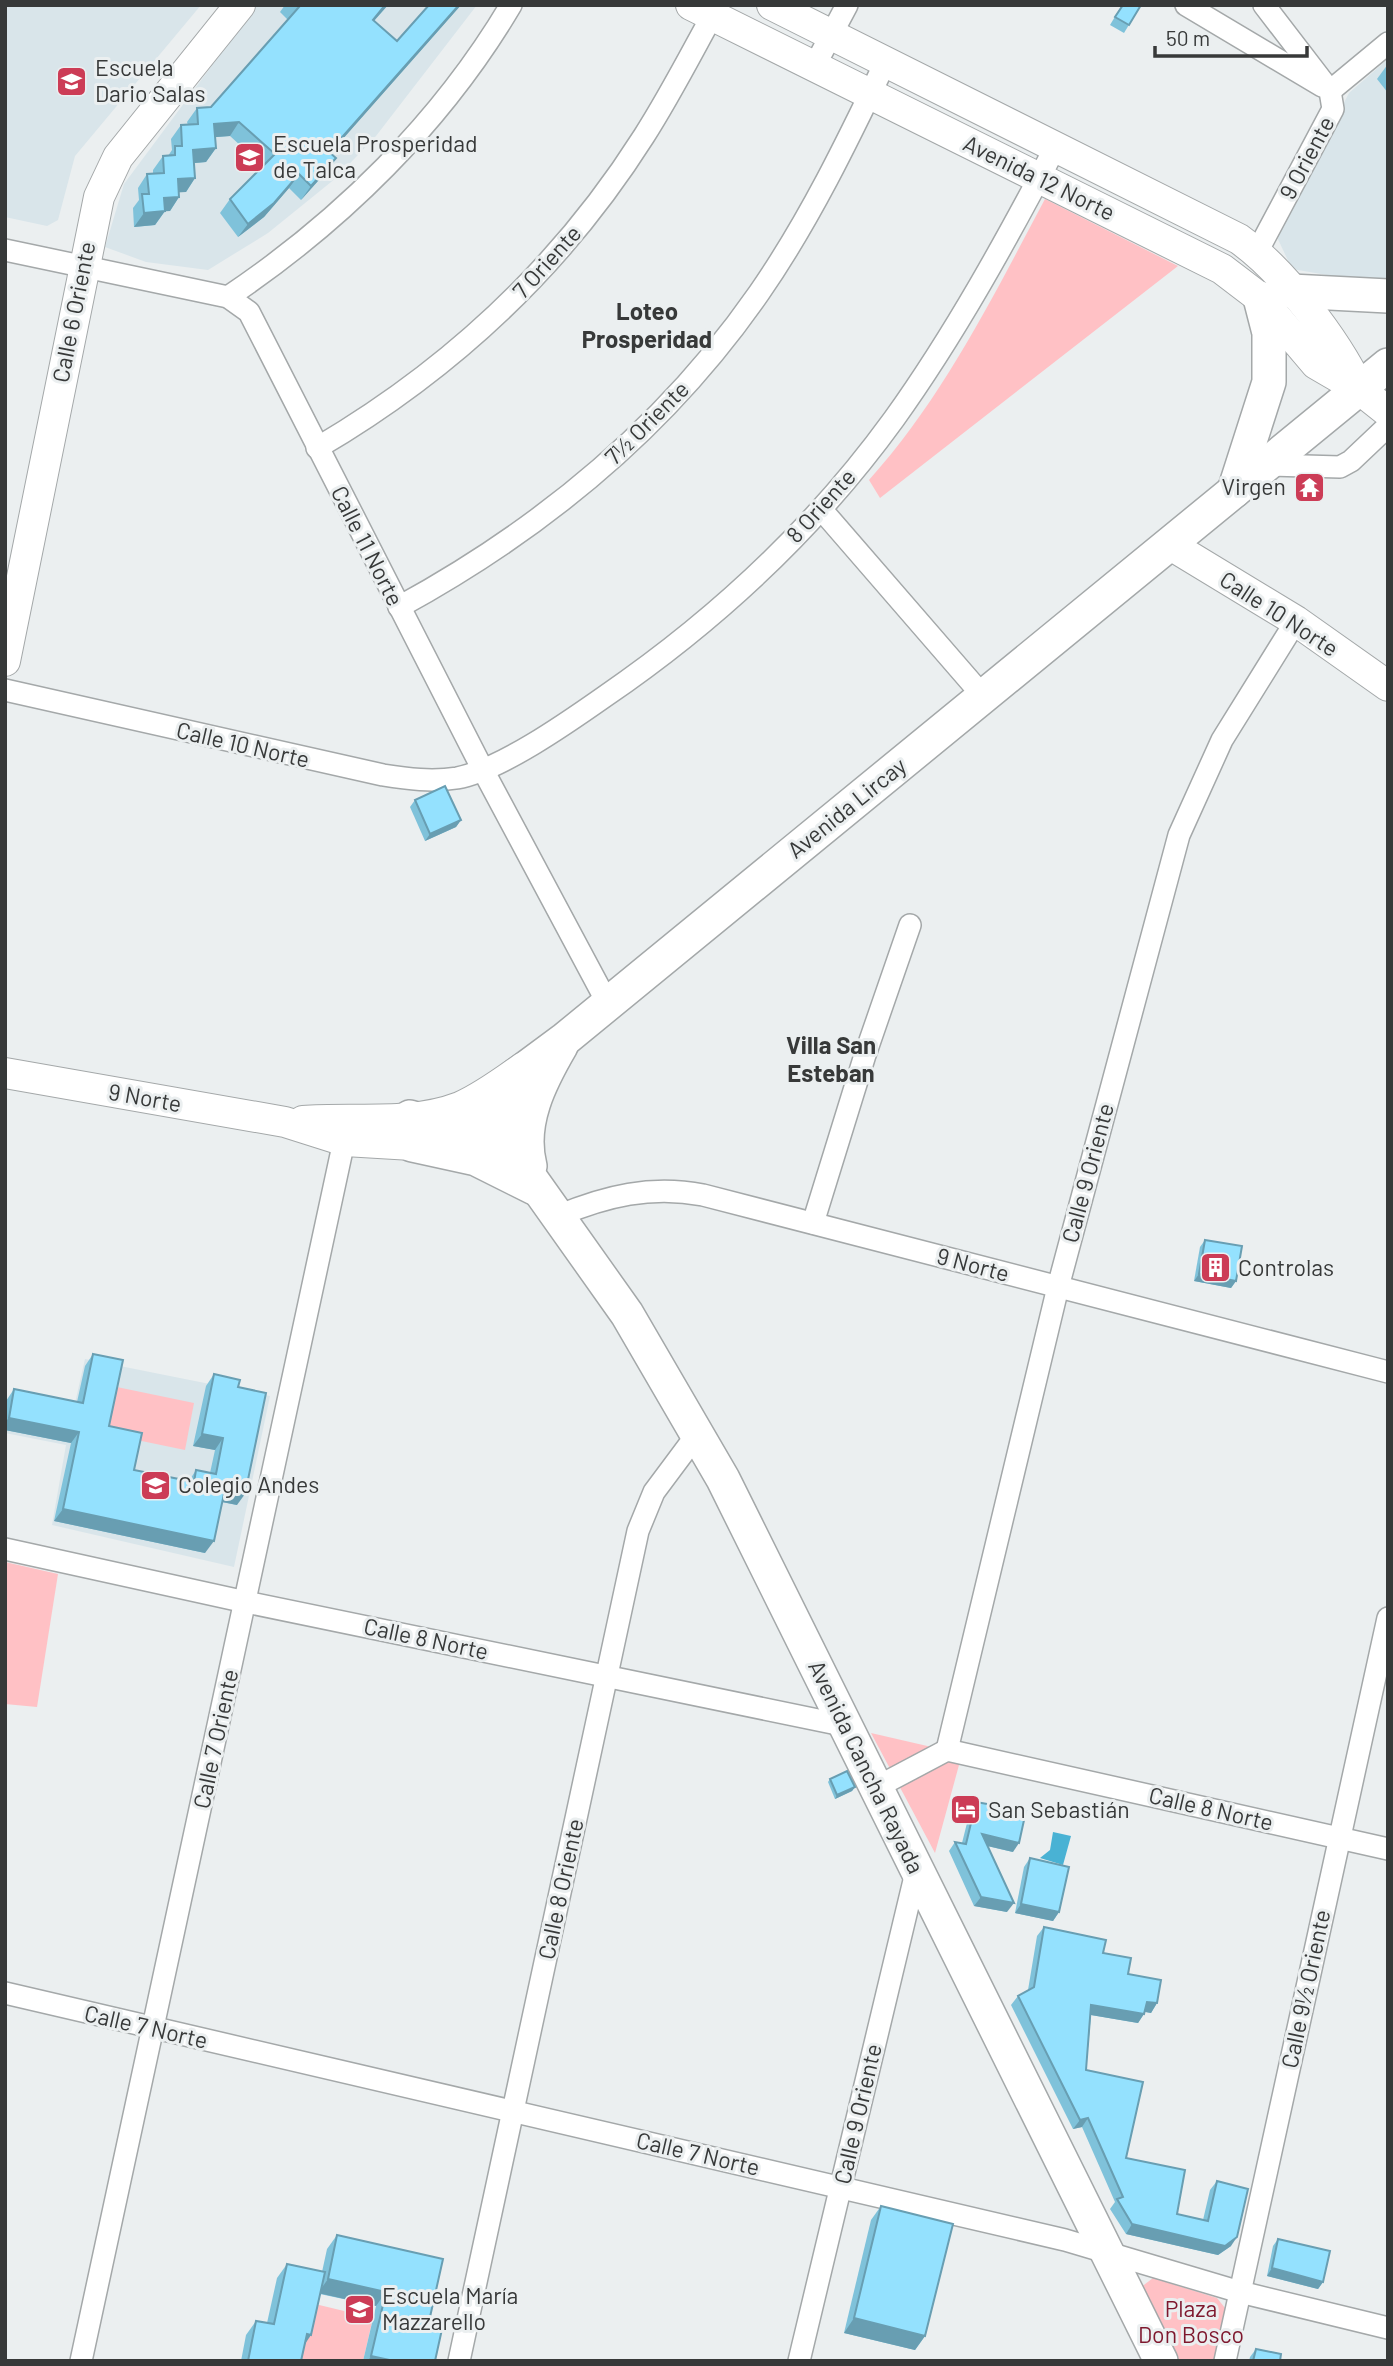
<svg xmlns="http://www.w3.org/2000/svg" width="1393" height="2366" font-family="Barlow,sans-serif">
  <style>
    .built { fill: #d9e5ea }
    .green { fill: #ffc1c5 }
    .water { fill: #49b2d4 }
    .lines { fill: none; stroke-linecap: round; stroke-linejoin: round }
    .street-casing { stroke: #a4a8a9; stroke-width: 24 }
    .secondary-casing { stroke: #a4a8a9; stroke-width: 32 }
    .primary-casing { stroke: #a4a8a9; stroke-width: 36 }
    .street { stroke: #fff; stroke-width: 21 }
    .secondary { stroke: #fff; stroke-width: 30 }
    .primary { stroke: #fff; stroke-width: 33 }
    .wall { fill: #7fc2da }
    .shaded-wall { fill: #689eb2 }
    .building { fill: #94e1fe; stroke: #689eb2; stroke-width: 2 }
    .labels { text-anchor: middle; stroke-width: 6; stroke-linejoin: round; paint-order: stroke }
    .poi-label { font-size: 23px; fill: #373939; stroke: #ebeff0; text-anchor: start }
    .street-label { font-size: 23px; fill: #373939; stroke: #ebeff0 }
    .park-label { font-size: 23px; fill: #7e172d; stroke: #ebeff0 }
    .neighbourhood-label { font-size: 24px; font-weight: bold; fill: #373939; stroke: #ebeff0 }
  </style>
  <rect width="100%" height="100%" fill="#ebeff0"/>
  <g class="built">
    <path d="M5,5H201L75,156L58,220L47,226L5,217Z"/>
    <path d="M257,5H477L376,136L336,178L268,233L208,270L146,262L105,247L124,184Z"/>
    <path d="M1388,59V280L1362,281L1292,269L1276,235L1349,93Z"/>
    <path d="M85,1359L270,1396L234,1567L52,1525L66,1445L5,1433V1402L73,1412Z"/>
  </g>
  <g class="green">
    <path d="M1045,199L1178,266L880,498L869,480C943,398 994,295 1045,199Z"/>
    <path d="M112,1386L194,1403L185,1450L103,1433Z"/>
    <path d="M5,1562L58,1574L37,1707L5,1704Z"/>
    <path d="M871,1733L962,1754L935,1853Z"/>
    <path d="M1153,2278L1217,2298L1225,2308L1215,2361H1176L1140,2288Z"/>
    <path d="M311,2303L373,2318L363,2361H294Z"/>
  </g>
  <path class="water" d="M1053,1832L1071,1836L1063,1865L1040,1858L1050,1850Z"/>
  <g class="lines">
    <defs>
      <g id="street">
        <path d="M1186,5L1322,86"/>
        <path d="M814,67L847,5"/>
        <path d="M1330,91L1388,43"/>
        <path d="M5,250L228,297L249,312L483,770L608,1004"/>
        <path d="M1257,252L1333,109L1330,91L1264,5"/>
        <path d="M228,297C341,221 441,123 511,5"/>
        <path d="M317,448C450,370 561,267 644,136C669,97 690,56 712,16"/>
        <path d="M1266,465L1340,467L1351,461L1388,426"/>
        <path d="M821,509L983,696"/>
        <path d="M399,607C542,529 666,427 759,293C809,221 848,140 886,61"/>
        <path d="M5,690L383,775C408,779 432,782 457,778C500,770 567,723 604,697C715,621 815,528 894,419C955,334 1007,239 1056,146"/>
        <path d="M558,1216C606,1196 651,1185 703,1195L1388,1372"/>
        <path d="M813,1223L865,1055L910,925"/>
        <path d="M5,1549L246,1602L847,1726"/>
        <path d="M947,1750L1058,1287L1179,835L1222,740L1296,621"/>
        <path d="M877,1787L947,1750L1388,1849"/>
        <path d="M5,1993L1065,2240L1240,2292L1388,2328"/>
        <path d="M81,2361L347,1127"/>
        <path d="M459,2361L638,1531L654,1492L698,1433"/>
        <path d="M799,2361L917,1868"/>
        <path d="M1225,2361L1388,1618"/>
      </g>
      <g id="secondary">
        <path d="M691,5L1222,269L1260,298L1316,364L1359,389L1388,412"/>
        <path d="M772,5L1239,239C1283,270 1336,340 1359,388"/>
        <path d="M1169,544L1296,621L1388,686"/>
        <path d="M5,661L99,197L118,157L240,5"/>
        <path d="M5,1073L285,1122L345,1141L412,1145L434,1144L466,1133L522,1093"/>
        <path d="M303,1121C354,1117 411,1126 460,1107C483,1097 504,1081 524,1067"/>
      </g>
      <g id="primary">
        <path d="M1291,291L1388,296"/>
        <path d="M1234,491L1269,382V333L1260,298"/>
        <path d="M410,1117L466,1133L490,1145"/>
        <path d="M412,1145L476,1159L534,1188"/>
        <path d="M530,1166C519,1123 540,1082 561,1046"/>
        <path d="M1161,2361L723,1479L627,1314L510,1149L505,1107L515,1076L565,1039L1388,365"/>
      </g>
    </defs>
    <use href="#street" class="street-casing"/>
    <use href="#secondary" class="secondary-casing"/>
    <use href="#primary" class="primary-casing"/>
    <use href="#street" class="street"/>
    <use href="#secondary" class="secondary"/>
    <use href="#primary" class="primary"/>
  </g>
  <g class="wall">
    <path d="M285,5H388L374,21L397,41L429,5H461L330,153L336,158L326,172L301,200L289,188L264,217L238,237L220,213L230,199L263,166L230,136L215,137L216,148L206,162L194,163L195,178L186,192H179V197L170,211H165L155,225L134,227L133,208L139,200L138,188L147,174H153V170L163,156H168L172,150L171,139L181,125H188L187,122L197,108L211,107L288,20L280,12Z"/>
    <path d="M1122,5H1141L1124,33L1110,25Z"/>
    <path d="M1388,64V93L1377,79Z"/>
    <path d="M415,800L461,820L456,827L425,841L410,807Z"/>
    <path d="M1205,1240L1236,1281L1231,1288L1194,1281L1200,1247Z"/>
    <path d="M93,1354L109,1426L134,1470L189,1481L196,1470L210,1473L215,1450L193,1446L206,1386L214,1374L238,1387L237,1505L222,1502L205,1553L54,1521L71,1443L5,1430L6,1401L14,1389L77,1402L85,1366Z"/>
    <path d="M830,1779L855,1787L852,1791L835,1799L828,1782Z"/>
    <path d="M976,1802L1013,1852L987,1846L1007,1912L974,1906L949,1851L955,1842L962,1843L970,1811Z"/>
    <path d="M1030,1858L1059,1912L1053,1921L1015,1913L1024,1867Z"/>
    <path d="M1044,1927L1103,1953L1128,1974L1157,2003L1151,2013L1145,2012L1138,2023L1091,2015L1086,2070L1126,2158L1177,2214L1203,2220L1210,2190L1217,2181L1231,2246L1218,2255L1126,2234L1110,2209L1115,2202L1082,2127L1073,2129L1011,2005L1018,1996L1028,1990L1037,1936Z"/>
    <path d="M881,2206L925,2336L915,2350L844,2333L871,2220Z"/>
    <path d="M337,2235L430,2317L435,2361H363L376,2306L320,2294L304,2345L301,2361H241L246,2335L256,2321L267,2323L277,2278L287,2264L322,2272L327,2249Z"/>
    <path d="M1278,2239L1323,2282L1318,2289L1267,2276L1273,2246Z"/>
    <path d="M1256,2349L1280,2361H1249L1250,2357Z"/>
  </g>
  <g class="shaded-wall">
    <path d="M385,5H388L363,33L373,20Z"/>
    <path d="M459,5H461L319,166L329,152Z"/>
    <path d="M239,122L230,136L204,138L214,124Z"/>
    <path d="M216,148L206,162L184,164L193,150Z"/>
    <path d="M336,158L326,172L301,200L311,186Z"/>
    <path d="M299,174L289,188L264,217L238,237L248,224Z"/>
    <path d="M195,178L186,192L168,193L178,179Z"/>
    <path d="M179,197L170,211L154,212L164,198Z"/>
    <path d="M165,211L155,225L134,227L144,213Z"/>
    <path d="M461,820L456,827L425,841L430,834Z"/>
    <path d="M1199,1274L1236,1281L1231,1288L1194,1281Z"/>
    <path d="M9,1418L79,1432L71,1443L5,1430V1422Z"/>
    <path d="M202,1434L223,1438L215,1450L193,1446Z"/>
    <path d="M225,1489L245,1494L237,1505L217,1501Z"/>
    <path d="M63,1509L214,1541L205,1553L54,1521Z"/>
    <path d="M855,1787L852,1791L835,1799L837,1795Z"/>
    <path d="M982,1834L1019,1843L1013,1852L975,1843Z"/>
    <path d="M981,1897L1014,1903L1007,1912L974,1906Z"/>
    <path d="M1021,1904L1059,1912L1053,1921L1015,1913Z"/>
    <path d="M1147,2002L1157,2003L1151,2013L1141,2011Z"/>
    <path d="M1091,2005L1144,2014L1138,2023L1085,2014Z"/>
    <path d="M1088,2118L1082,2127L1073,2129L1080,2120Z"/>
    <path d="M1132,2224L1237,2237L1231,2246L1218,2255L1126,2234Z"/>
    <path d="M1272,2268L1323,2282L1318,2289L1267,2276Z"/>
    <path d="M328,2279L386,2292L376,2306L318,2293Z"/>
    <path d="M854,2318L925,2336L915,2350L844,2333Z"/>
    <path d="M307,2334L311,2335L301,2350Z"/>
    <path d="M371,2356L394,2361H368Z"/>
  </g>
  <g class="building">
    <path d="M297,5H385L373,20L397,41L429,5H459L329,152L336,158L311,186L299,174L274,203L248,224L230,199L275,154L239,122L214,124L216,148L193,150L195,178L178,179L179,197L164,198L165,211L144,213L142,194H149L147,174L164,173L163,156L175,155V146H182L181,125L198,124L197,108L211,107L299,7Z"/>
    <path d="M1123,5H1141L1129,25L1115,17Z"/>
    <path d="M445,786L461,820L430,834L415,800Z"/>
    <path d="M1205,1240L1242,1246L1236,1281L1199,1274Z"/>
    <path d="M93,1354L123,1360L109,1426L142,1433L134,1470L194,1482L196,1470L216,1474L223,1438L202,1434L214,1374L240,1380L238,1387L266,1393L245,1494L225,1489L214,1541L63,1509L79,1432L9,1418L14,1389L83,1403Z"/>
    <path d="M847,1771L855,1787L837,1795L830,1779Z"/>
    <path d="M976,1802L1026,1811L1019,1843L982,1834L1014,1903L981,1897L955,1842L966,1844Z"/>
    <path d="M1030,1858L1069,1867L1059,1912L1021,1904Z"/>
    <path d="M1044,1927L1106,1940L1103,1953L1131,1958L1128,1974L1161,1980L1157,2003L1147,2002L1144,2014L1091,2005L1086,2070L1143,2082L1126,2158L1185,2170L1177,2214L1208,2221L1217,2181L1248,2189L1237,2237L1225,2246L1132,2224L1117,2199L1123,2197L1088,2118L1080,2120L1018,1996L1034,1987Z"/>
    <path d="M881,2206L953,2224L925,2336L854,2318Z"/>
    <path d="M337,2235L443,2259L430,2317L444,2320L435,2361H394L371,2356L386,2292L328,2279Z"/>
    <path d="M1278,2239L1330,2251L1323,2282L1272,2268Z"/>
    <path d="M287,2264L325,2272L311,2335L307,2334L301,2361H248L256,2321L274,2324Z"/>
    <path d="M1256,2349L1281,2354L1280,2361H1253Z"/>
  </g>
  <defs>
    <symbol id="school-square" viewBox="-11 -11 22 22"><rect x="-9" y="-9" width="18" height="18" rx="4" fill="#cc3c56" stroke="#ebeff0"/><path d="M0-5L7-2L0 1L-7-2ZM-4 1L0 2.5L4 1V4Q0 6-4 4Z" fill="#fff"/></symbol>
    <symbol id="temple-square" viewBox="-11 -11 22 22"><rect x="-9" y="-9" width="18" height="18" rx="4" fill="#cc3c56" stroke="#ebeff0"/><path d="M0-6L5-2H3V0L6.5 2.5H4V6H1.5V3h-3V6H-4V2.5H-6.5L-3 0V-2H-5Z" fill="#fff"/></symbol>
    <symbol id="building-square" viewBox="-11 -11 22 22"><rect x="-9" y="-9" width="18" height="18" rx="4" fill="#cc3c56" stroke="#ebeff0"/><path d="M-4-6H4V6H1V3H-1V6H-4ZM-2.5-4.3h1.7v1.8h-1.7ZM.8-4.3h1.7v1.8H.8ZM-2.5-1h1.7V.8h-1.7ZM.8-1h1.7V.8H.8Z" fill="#fff"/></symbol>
    <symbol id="hotel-square" viewBox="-11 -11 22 22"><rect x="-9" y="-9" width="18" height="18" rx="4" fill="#cc3c56" stroke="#ebeff0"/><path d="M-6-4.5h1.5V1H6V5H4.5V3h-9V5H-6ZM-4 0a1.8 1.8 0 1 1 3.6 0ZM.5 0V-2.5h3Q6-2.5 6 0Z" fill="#fff"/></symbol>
  </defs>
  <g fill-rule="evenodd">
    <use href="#school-square" x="54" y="64" width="35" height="35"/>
    <use href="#school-square" x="232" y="140" width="35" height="35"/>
    <use href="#temple-square" x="1292" y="470" width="35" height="35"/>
    <use href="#building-square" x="1198" y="1250" width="35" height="35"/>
    <use href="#school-square" x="138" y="1468" width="35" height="35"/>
    <use href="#hotel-square" x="948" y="1792" width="35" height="35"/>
    <use href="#school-square" x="342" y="2292" width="35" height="35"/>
  </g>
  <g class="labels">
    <g class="poi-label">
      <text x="95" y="76">Escuela<tspan x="95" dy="26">Dario Salas</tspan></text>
      <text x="273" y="152">Escuela Prosperidad<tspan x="273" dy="26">de Talca</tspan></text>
      <text x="1286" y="495" text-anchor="end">Virgen</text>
      <text x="1238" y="1276">Controlas</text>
      <text x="178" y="1493">Colegio Andes</text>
      <text x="988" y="1818">San Sebastián</text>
      <text x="382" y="2304">Escuela María<tspan x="382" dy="26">Mazzarello</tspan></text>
    </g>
    <g class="street-label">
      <text transform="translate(1307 158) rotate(-62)" y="8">9 Oriente</text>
      <text transform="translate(1039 178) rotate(26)" y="8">Avenida 12 Norte</text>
      <text transform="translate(547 262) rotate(-48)" y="8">7 Oriente</text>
      <text transform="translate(74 312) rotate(-79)" y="8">Calle 6 Oriente</text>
      <text transform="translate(647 423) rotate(-45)" y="8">7½ Oriente</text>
      <text transform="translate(821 506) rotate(-48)" y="8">8 Oriente</text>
      <text transform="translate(367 546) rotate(63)" y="8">Calle 11 Norte</text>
      <text transform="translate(1279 614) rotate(33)" y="8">Calle 10 Norte</text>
      <text transform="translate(243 745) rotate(13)" y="8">Calle 10 Norte</text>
      <text transform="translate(847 808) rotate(-39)" y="8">Avenida Lircay</text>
      <text transform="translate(145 1098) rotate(10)" y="8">9 Norte</text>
      <text transform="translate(1088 1173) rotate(-75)" y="8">Calle 9 Oriente</text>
      <text transform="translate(973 1265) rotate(15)" y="8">9 Norte</text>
      <text transform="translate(426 1639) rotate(12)" y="8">Calle 8 Norte</text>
      <text transform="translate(216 1739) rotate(-78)" y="8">Calle 7 Oriente</text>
      <text transform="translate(866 1767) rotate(64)" y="8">Avenida Cancha Rayada</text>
      <text transform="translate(1211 1809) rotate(13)" y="8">Calle 8 Norte</text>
      <text transform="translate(561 1889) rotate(-78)" y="8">Calle 8 Oriente</text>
      <text transform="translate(1306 1989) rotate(-78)" y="8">Calle 9½ Oriente</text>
      <text transform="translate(146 2027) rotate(13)" y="8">Calle 7 Norte</text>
      <text transform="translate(858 2114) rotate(-77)" y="8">Calle 9 Oriente</text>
      <text transform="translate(698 2154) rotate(13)" y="8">Calle 7 Norte</text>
    </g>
    <g class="park-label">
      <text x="1191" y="2317">Plaza<tspan x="1191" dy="26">Don Bosco</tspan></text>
    </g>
    <g class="neighbourhood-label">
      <text x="647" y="320">Loteo<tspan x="647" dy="28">Prosperidad</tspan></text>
      <text x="831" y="1054">Villa San<tspan x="831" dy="28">Esteban</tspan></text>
    </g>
  </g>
  <rect width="1393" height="2366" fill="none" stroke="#373939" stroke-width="14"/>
  <path d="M1155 46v10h152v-10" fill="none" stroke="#373939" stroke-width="3.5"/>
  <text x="1166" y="46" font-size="21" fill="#373939" stroke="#ebeff0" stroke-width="5" paint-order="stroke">50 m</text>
</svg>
